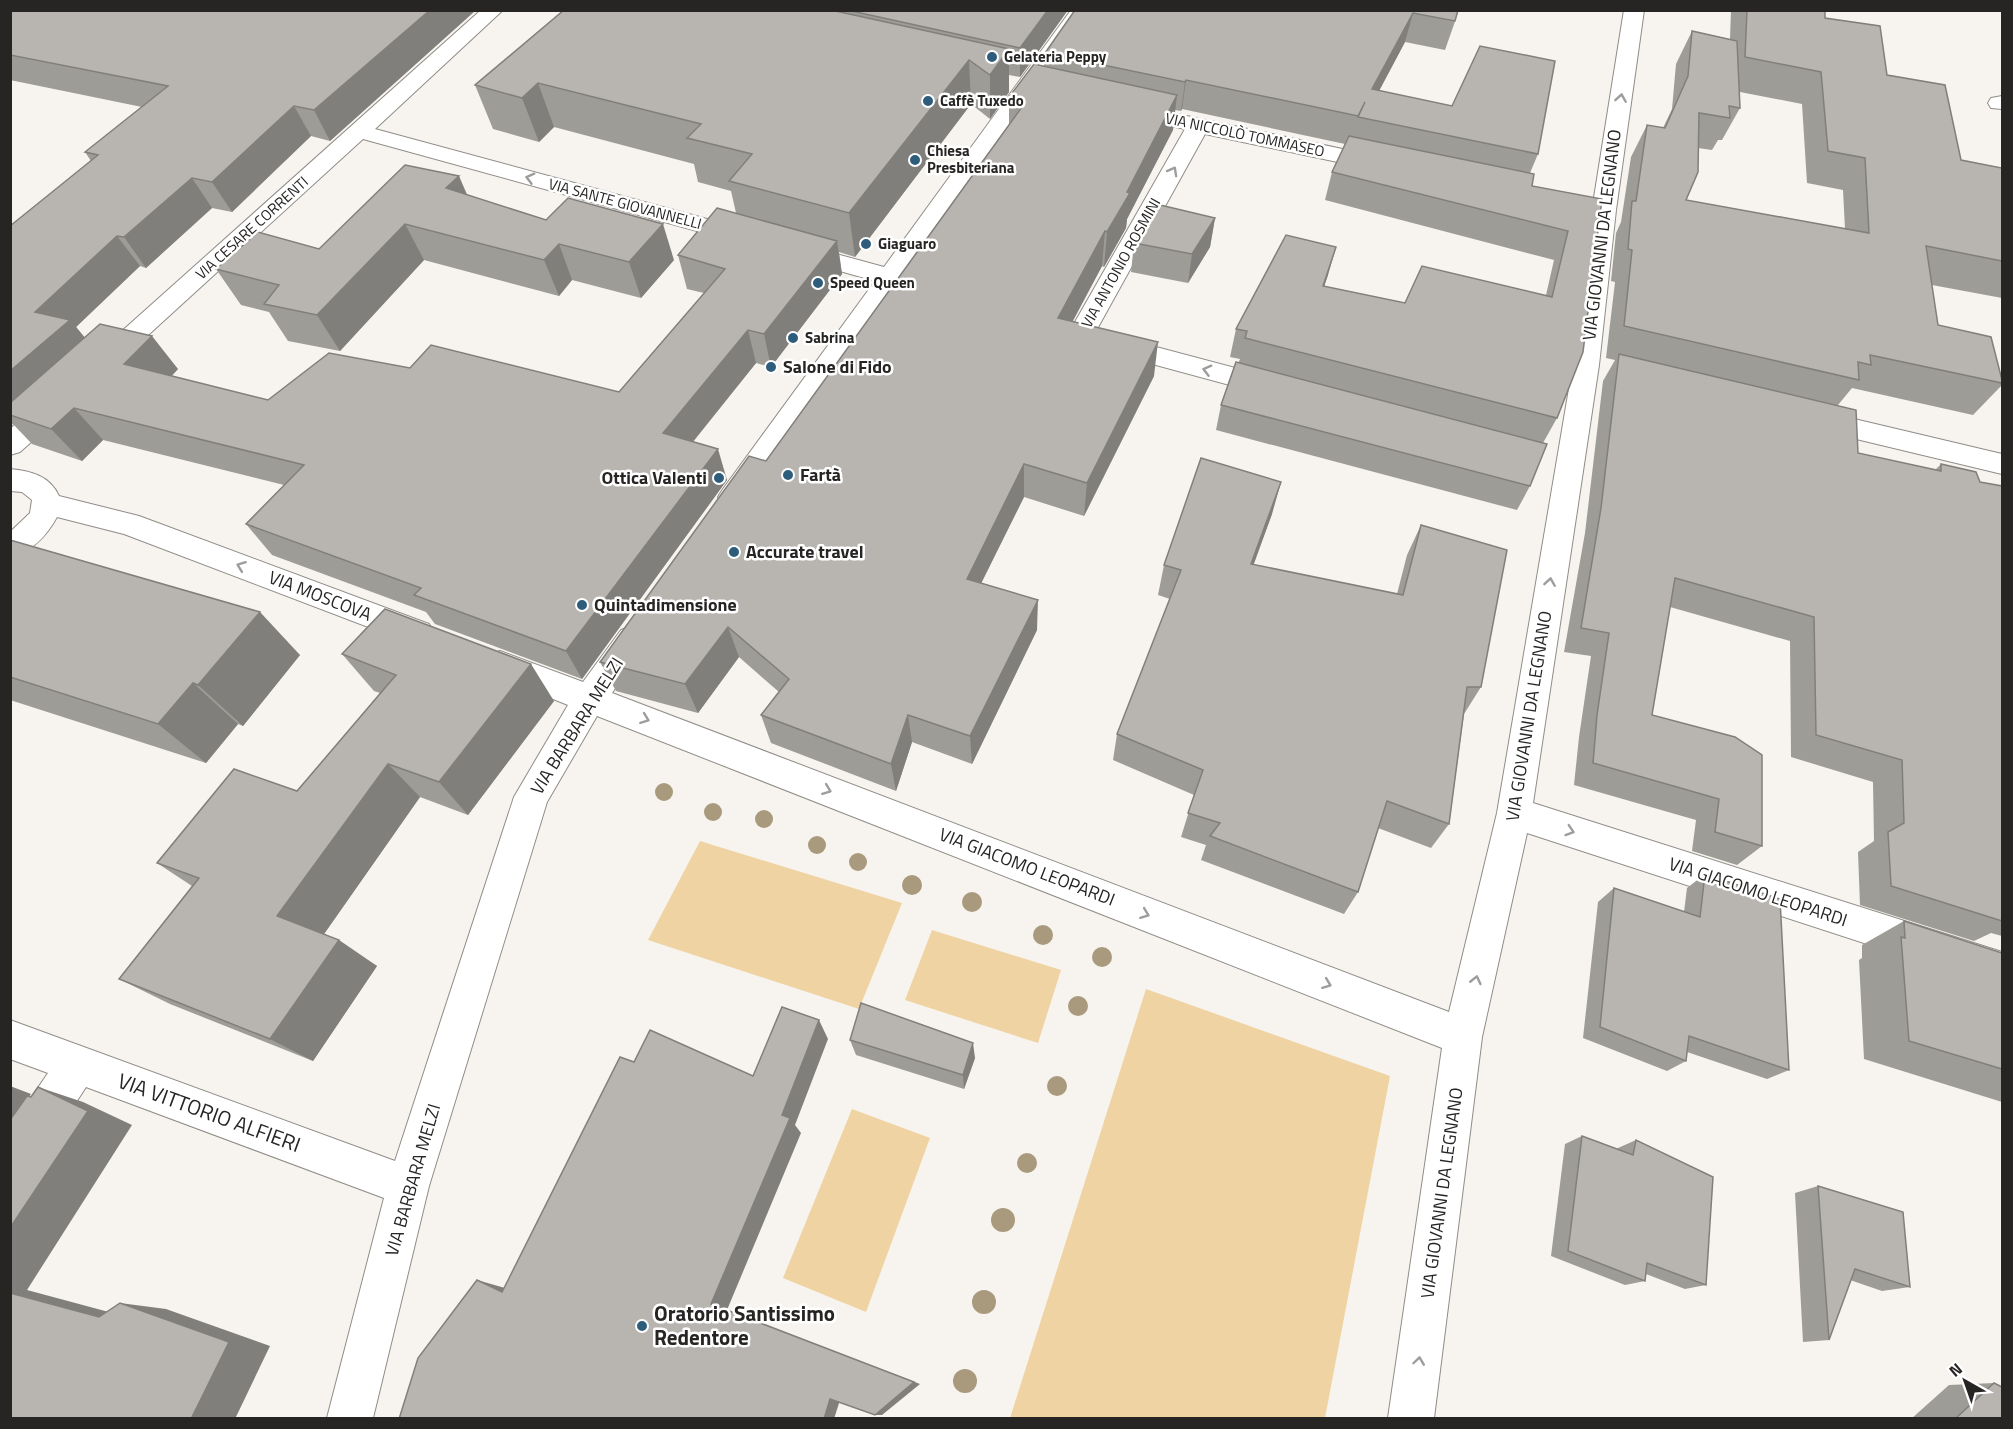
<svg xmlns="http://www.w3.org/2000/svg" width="2013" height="1429" font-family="'Titillium Web',sans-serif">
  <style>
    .green { fill: #efd3a3 }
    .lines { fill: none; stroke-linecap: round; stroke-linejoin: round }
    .minor-casing { stroke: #908d88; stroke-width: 2 }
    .minor { fill: #fff; fill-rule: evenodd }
    .tree { fill: #a99a7e }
    .wall { fill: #9e9c97; fill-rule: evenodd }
    .shaded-wall { fill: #817f7b }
    .building { fill: #b8b5b0; stroke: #817f7b; stroke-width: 1.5 }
    .oneway { stroke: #9e9d9c }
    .poi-dot { fill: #2e5d7c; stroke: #fff; stroke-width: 2 }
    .labels { text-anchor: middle; stroke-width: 5; stroke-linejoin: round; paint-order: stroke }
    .far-poi-label { font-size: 15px; font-weight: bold; fill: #272524; stroke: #fff; text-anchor: start }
    .far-street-label { font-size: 15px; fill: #272524; stroke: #fff }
    .street-label { font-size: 18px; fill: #272524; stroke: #fff }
    .poi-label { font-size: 18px; font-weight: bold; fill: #272524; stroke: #fff; text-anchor: start }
    .near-street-label { font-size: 21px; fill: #272524; stroke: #fff }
    .near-poi-label { font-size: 21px; font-weight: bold; fill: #272524; stroke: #fff; text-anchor: start }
  </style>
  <rect width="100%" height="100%" fill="#f7f4ef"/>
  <g class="green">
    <path d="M700,841L902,903L859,1009L648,940Z"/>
    <path d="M932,930L1061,970L1038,1043L905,1000Z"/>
    <path d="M1146,989L1390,1076L1325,1418H1010Z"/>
    <path d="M852,1109L930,1138L866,1312L783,1278Z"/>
  </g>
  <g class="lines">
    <defs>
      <g id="minor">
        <path d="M481,10H503L375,129L755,232L758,237L755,242L746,245L737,242L363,139L112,368L103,371L94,368L90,362L94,356Z"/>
        <path d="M1071,10H1092L743,505L733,508L723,505L718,497L723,489L875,281L787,256L784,251L787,246L796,243L884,267Z"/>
        <path d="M1624,10H1644L1616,210L1599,365L1533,803L2002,952V988L1527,833L1482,1037L1434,1418H1388L1442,1048L597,716L547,802L429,1186L373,1418H327L384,1198L86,1087L25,1181L10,1186V1129L48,1073L10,1059V1020L395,1161L514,797L568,705L489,673L484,664L489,655L500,651L583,682L621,630L632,626L643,630L648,639L612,693L1449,1012L1497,813L1573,365L1592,210Z"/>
        <path d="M2002,96V109L1991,108L1988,103L1991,98Z"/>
        <path d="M1130,104L1385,158L1393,160L1396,165L1393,170L1385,172L1205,134L1096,331L1284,381L1288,388L1284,395L1274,397L1071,342L1067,336L1185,129L1122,116L1119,111L1122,106Z"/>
        <path d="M56,394L66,397L70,404L66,411L20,452L10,455V429L46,397Z"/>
        <path d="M1812,409L2002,454V474L1802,426L1798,419L1802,412Z"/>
        <path d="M10,469C31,471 50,476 59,496L139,516L429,624L434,633L429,642L418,646L124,534L57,517C46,537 32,551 10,558V532L30,513L32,500L22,492L10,491Z"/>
      </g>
    </defs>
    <use href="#minor" class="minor-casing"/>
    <use href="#minor" class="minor"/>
  </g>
  <g class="tree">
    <circle cx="664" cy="792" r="9"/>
    <circle cx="713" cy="812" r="9"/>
    <circle cx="764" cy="819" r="9"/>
    <circle cx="817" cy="845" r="9"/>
    <circle cx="858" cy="862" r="9"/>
    <circle cx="912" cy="885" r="10"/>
    <circle cx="972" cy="902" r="10"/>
    <circle cx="1043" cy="935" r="10"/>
    <circle cx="1102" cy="957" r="10"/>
    <circle cx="1078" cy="1006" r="10"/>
    <circle cx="1057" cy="1086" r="10"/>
    <circle cx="1027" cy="1163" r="10"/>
    <circle cx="1003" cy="1220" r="12"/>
    <circle cx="984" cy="1302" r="12"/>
    <circle cx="965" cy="1381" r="12"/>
  </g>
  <g class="wall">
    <path d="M10,10H476L330,141L311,136L232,212L212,208L146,268L140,266L76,327L85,338L178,369L172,376L268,400L410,368L619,392L704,293L687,289L678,255L736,213L731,191L698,182L694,164L554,127L539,142L493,129L475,85L564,10H1068L1020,77L1009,75V92L990,119L971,104L855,257L839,252L842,274L771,367L756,363L693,442L727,480L582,679L435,624L426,612L272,555L246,524L284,485L103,440L82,461L32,444L13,424L10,426V226L91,161L85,152L142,107L10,80Z"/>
    <path d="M1075,10H1459L1445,50L1405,42L1379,91L1538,154L1530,173L1532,186L1602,199L1557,418L1543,443L1530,486L1517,510L1216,430L1221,405L1240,359L1230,357L1236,329L1328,275L1324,286L1405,303L1546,295L1554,260L1325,200L1332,172L1345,144L1182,109L1181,111L1175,110L1173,130L1127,219L1126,228L1104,267L1102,266L1073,321L1154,376L1084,516L1024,497L981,583L1037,630L972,764L912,742L896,791L771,743L761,715L779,692L739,657L698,713L616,691L600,662L766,461L1009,124V97L1044,66L1045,53Z"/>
    <path d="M1731,10H1825V18L1887,75L1961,160L2002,168V298L1932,285L1938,325L2002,380V385L1973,415L1852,388L1838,405L1858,453L1935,470L1941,464L1980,482L2002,486V936L1991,933L1974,941L1860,905L1858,852L1874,841L1873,782L1791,757L1790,641L1670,607L1652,715L1762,846L1737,865L1692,851L1696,820L1574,785L1579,737L1591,656L1564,652L1585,533L1603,381L1615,360L1606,358L1615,282L1611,281L1616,233L1621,222L1631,157L1647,125L1663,128L1672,109L1676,64L1692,31L1730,39ZM1740,92L1802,104L1807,183L1843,190L1845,229L1686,200L1698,148L1712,150L1718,140H1722L1740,108Z"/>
    <path d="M467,195L674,260L641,298L572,280L559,296L424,260L340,351L288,341L269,312L241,305L216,269L319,249Z"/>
    <path d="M1215,218L1210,247L1188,283L1131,272L1134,243Z"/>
    <path d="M1272,514L1253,565L1397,594L1407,555L1421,525L1481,687L1464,714L1449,824L1431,848L1378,828L1358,892L1344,914L1201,860L1206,845L1181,837L1194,795L1113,760L1117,734L1170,599L1158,595L1164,565Z"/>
    <path d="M10,540L300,655L243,726L238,724L206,763L10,700Z"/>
    <path d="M342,654L554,701L468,815L420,797L324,934L377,966L313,1061L170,1004L119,979L192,886L157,863L297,791L380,693L374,691Z"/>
    <path d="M1705,874L1789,1070L1767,1079L1687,1052L1686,1061L1667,1071L1583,1038L1598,902L1614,888L1684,912L1687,888Z"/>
    <path d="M1904,921L2002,953V1102L1864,1059L1859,960L1862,958V945Z"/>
    <path d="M850,1040L975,1058L964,1089L856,1055Z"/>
    <path d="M1582,1136L1617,1149L1618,1148L1636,1140L1706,1285L1685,1289L1646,1274L1645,1281L1625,1285L1551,1256L1565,1144Z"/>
    <path d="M1818,1186L1910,1287L1882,1291L1850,1280L1829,1340L1803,1342L1795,1193Z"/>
    <path d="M1994,1383L2002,1419H1911L1949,1385Z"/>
  </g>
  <g class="shaded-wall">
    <path d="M430,10H476L330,141L314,110Z"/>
    <path d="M1048,10H1068L1020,77V48Z"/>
    <path d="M1413,13L1405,42L1364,119L1372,89Z"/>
    <path d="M1009,49V92L990,119V75Z"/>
    <path d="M969,60L971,104L855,257L849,213Z"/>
    <path d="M1186,80L1182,109L1181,111L1185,82Z"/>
    <path d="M538,83L554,127L539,142L522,98Z"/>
    <path d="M1177,95L1173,130L1127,219L1126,228L1104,267L1107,232Z"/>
    <path d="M294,106L311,136L232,212L212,182Z"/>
    <path d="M459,176L475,213L446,188Z"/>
    <path d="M192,178L212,208L146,268L124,237Z"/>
    <path d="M1215,218L1210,247L1188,283L1192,254Z"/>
    <path d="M405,224L424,260L340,351L317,315Z"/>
    <path d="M663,224L674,260L641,298L629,262Z"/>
    <path d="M1105,231L1102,266L1056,352L1058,318Z"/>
    <path d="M117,236L140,266L76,327L95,350L10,415V371L35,312Z"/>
    <path d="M837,241L842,274L771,367L764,334Z"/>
    <path d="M559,244L572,280L559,296L544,260Z"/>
    <path d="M1336,247L1328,275L1315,314L1323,286Z"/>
    <path d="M748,330L756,363L674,465L663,433Z"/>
    <path d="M152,336L178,369L151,396L124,364Z"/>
    <path d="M1158,342L1154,376L1084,516L1087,483Z"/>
    <path d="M74,408L103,440L82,461L51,429Z"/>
    <path d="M718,449L727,480L582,679L566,651Z"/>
    <path d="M1024,464V497L968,610L967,579Z"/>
    <path d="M1281,482L1272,514L1243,594L1251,564Z"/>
    <path d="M1038,600L1037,630L972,764L970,736Z"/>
    <path d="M260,612L300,655L243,726L198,685Z"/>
    <path d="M728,627L739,657L698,713L685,684Z"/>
    <path d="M531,664L554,701L468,815L439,782Z"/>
    <path d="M193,683L238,724L206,763L158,724Z"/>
    <path d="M908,715L912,742L896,791L891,764Z"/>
    <path d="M388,764L420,797L317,944L277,916Z"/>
    <path d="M339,940L377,966L313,1061L270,1039Z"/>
    <path d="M819,1020L828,1039L795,1125L801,1133L727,1310L920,1384L882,1415H875L711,1304L782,1115Z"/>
    <path d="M973,1043L975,1058L964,1089L963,1075Z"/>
    <path d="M10,1086L31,1094L10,1125Z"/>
    <path d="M38,1087L83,1102L132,1125L27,1290L146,1322L99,1317L10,1293V1228Z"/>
    <path d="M477,1280L505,1288L502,1292Z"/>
    <path d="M120,1303L166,1309L270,1346L235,1419H191Z"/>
    <path d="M830,1399L840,1400L834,1419H824Z"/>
  </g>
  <g class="building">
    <path d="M10,10H430L314,110L294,106L212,182L192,178L124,237L117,236L35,312L70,320L10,371V226L98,155L85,152L168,86L10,55Z"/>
    <path d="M564,10H831L1009,49L990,75L969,60L849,213L729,181L752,154L687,138L701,124L538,83L522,98L475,85Z"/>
    <path d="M847,10H1048L1020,48Z"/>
    <path d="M1075,10H1458L1455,21L1413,13L1372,89L1452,106L1480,46L1555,61L1538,154L1358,117L1365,102L1358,116L1186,80L1185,82L1045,53Z"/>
    <path d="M1747,10H1825V18L1880,26L1887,75L1945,85L1961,160L2002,168V261L1926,246L1938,325L1991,337L2002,380V383L1870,355L1871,365L1858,362L1859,380L1624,326L1632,250L1628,249L1632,201H1636L1647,125L1665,128L1688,76L1692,31L1737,41L1740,108L1729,106L1730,118L1699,113L1698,172L1686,200L1869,233L1865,158L1828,151L1821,72L1745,57Z"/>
    <path d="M1034,64L1177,95L1127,192L1130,193L1107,232L1105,231L1058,318L1158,342L1087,483L1024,464L967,579L1038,600L970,736L908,715L891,764L761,715L789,679L728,627L685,684L600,662L749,456L766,461L1022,107L1009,97Z"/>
    <path d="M1349,136L1534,174L1532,186L1602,199L1583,352L1557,418L1245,338L1247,331L1236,329L1286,235L1336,247L1323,286L1405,303L1422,266L1552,297L1568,231L1332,172Z"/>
    <path d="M405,165L459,176L446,188L546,220L568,198L663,224L629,262L559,244L544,260L405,224L317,315L264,304L279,285L216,269L258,232L319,249Z"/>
    <path d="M1156,204L1215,218L1192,254L1134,243Z"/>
    <path d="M717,208L837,241L764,334L748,330L663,433L718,449L566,651L414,595L421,588L246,524L304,465L74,408L51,429L10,415V403L100,324L152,336L124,364L268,400L329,353L410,368L431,345L619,392L725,269L678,255Z"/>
    <path d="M1619,354L1856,410L1858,453L1941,471V464L1976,472L1980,482L2002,486V921L1891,886L1888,832L1904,823L1902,760L1816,735L1814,617L1675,578L1652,715L1735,737L1762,755V846L1715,832L1719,799L1593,763L1597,715L1609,633L1581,628L1601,508Z"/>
    <path d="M1236,362L1547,444L1530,486L1221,405Z"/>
    <path d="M1201,458L1281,482L1251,564L1403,595L1421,525L1507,550L1481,687H1467L1449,824L1387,801L1358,892L1210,836L1220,823L1188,813L1203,770L1117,734L1181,570L1164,565Z"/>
    <path d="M10,540L260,612L198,685L193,683L158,724L10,677Z"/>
    <path d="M385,609L531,664L439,782L388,764L277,916L339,940L270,1039L119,979L199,878L157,863L234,769L297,791L396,675L342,654Z"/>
    <path d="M1705,874L1780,899L1789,1070L1689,1036L1686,1061L1600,1027L1614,888L1700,917Z"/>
    <path d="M1904,921L2002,953V1069L1909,1041L1901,937L1905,938Z"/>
    <path d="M861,1003L973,1043L963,1075L850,1040Z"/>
    <path d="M782,1007L819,1020L782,1115L790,1118L711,1304L914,1382L875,1415L830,1399L824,1419H399L418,1358L477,1280L502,1292L620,1057L634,1062L650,1030L753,1076Z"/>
    <path d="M38,1087L88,1111L10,1228V1120L27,1096L31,1097Z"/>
    <path d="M1582,1136L1633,1155L1636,1140L1713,1177L1706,1285L1647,1263L1645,1281L1568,1251Z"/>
    <path d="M1818,1186L1903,1212L1910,1287L1855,1269L1829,1340Z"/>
    <path d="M10,1293L99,1317L120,1303L229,1342L191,1419H10Z"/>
    <path d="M1994,1383L2002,1387V1419H1955Z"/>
  </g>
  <defs><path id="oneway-chevron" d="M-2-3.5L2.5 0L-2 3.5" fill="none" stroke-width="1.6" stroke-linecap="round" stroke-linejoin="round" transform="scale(1.5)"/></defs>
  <g class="oneway">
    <use href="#oneway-chevron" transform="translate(1621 98) rotate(-81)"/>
    <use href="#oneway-chevron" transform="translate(1173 171) rotate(-61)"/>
    <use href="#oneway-chevron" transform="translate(530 178) rotate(-165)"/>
    <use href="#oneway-chevron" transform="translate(1207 370) rotate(-165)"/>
    <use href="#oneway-chevron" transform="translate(241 566) rotate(-159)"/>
    <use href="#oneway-chevron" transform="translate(1550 582) rotate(-81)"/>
    <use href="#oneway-chevron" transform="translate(645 719) rotate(21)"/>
    <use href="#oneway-chevron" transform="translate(827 790) rotate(21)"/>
    <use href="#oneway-chevron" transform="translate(1570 831) rotate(18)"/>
    <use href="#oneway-chevron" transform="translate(1145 914) rotate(21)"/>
    <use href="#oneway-chevron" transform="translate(1476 980) rotate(-77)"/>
    <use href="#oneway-chevron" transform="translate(1327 984) rotate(21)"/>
    <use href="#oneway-chevron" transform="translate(1419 1361) rotate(-82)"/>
  </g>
  <g class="poi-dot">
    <circle cx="992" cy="57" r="6"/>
    <circle cx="928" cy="101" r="6"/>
    <circle cx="915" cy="160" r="6"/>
    <circle cx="866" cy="244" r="6"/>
    <circle cx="818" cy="283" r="6"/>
    <circle cx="793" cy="338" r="6"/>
    <circle cx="771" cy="367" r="6"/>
    <circle cx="788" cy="475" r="6"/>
    <circle cx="719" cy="478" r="6"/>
    <circle cx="734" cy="552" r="6"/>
    <circle cx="582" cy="605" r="6"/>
    <circle cx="642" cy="1326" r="6"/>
  </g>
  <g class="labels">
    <g class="far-poi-label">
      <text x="1004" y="62">Gelateria Peppy</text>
      <text x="940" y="106">Caffè Tuxedo</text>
      <text x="927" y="156">Chiesa<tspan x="927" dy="17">Presbiteriana</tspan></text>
      <text x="878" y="249">Giaguaro</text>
      <text x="830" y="288">Speed Queen</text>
      <text x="805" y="343">Sabrina</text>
    </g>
    <g class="far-street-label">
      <text transform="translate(1245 135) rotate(12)" y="5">VIA NICCOLÒ TOMMASEO</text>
      <text transform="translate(625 204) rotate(15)" y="5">VIA SANTE GIOVANNELLI</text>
      <text transform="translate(252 228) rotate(-42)" y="5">VIA CESARE CORRENTI</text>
      <text transform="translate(1121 263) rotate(-61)" y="5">VIA ANTONIO ROSMINI</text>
    </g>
    <g class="street-label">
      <text transform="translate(1602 235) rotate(-83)" y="6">VIA GIOVANNI DA LEGNANO</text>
      <text transform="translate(320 596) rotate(21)" y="6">VIA MOSCOVA</text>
      <text transform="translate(1529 716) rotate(-81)" y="6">VIA GIOVANNI DA LEGNANO</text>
      <text transform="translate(577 726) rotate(-58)" y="6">VIA BARBARA MELZI</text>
      <text transform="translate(1027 867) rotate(21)" y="6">VIA GIACOMO LEOPARDI</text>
      <text transform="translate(1758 892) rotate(18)" y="6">VIA GIACOMO LEOPARDI</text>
      <text transform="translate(413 1180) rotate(-74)" y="6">VIA BARBARA MELZI</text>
      <text transform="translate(1442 1193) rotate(-82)" y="6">VIA GIOVANNI DA LEGNANO</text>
    </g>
    <g class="poi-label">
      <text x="783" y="373">Salone di Fido</text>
      <text x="800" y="481">Fartà</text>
      <text x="707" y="484" text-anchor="end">Ottica Valenti</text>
      <text x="746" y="558">Accurate travel</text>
      <text x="594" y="611">Quintadimensione</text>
    </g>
    <g class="near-street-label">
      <text transform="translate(209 1113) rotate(20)" y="7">VIA VITTORIO ALFIERI</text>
    </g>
    <g class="near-poi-label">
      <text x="654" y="1321">Oratorio Santissimo<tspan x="654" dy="24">Redentore</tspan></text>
    </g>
  </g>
  <rect width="2013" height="1429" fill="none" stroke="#272524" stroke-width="24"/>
  <g transform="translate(1965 1381) rotate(320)" stroke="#ffffff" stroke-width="4.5" paint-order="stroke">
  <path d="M0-4.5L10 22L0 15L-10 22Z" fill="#272524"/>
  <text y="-9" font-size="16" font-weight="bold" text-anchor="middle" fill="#272524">N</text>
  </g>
</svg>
